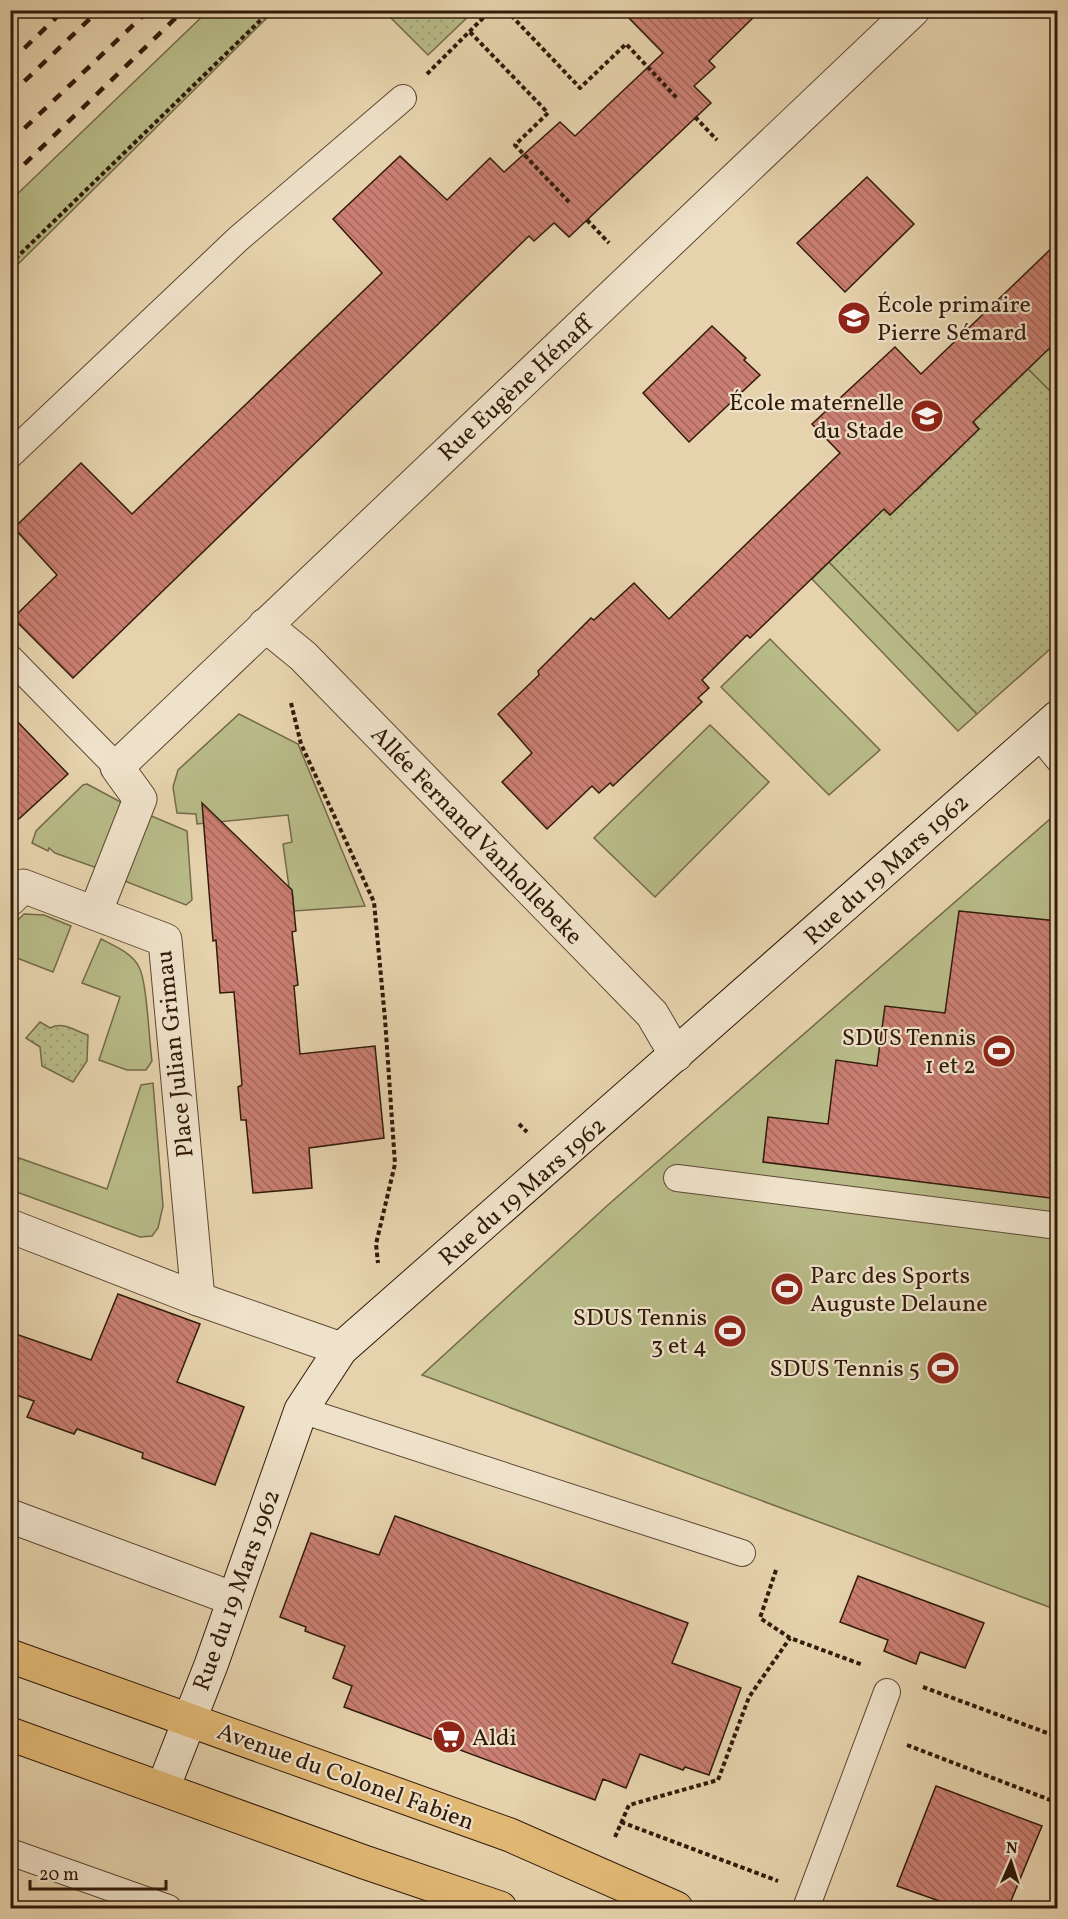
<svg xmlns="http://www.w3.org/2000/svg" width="1068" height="1919" font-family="Vollkorn,serif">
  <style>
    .grass { fill: #b8bb88; stroke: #746a49; stroke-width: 1.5 }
    .park { fill: url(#park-dots); stroke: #746a49; stroke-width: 1.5 }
    .building { fill: url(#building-back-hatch); stroke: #311a0a; stroke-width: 1.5 }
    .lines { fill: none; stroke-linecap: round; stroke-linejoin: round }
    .lane-casing { stroke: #5e4833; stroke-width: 28 }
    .street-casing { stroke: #5e4833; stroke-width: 35 }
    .secondary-casing { stroke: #311a0a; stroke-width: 35 }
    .primary-casing { stroke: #311a0a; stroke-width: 35 }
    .path { stroke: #311a0a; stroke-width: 4; stroke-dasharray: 4.5 3; stroke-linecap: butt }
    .lane { stroke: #efe2ca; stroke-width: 26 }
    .street { stroke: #efe2ca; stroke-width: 33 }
    .secondary { stroke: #efe2ca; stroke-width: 33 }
    .primary { stroke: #e3ba76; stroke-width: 33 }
    .rail { stroke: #311a0a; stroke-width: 4.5; stroke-dasharray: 10 10; stroke-linecap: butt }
    .labels { text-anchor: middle; stroke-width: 4.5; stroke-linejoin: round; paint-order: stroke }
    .poi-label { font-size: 24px; fill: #311a0a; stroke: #efe2ca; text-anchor: end }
    .street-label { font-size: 24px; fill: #311a0a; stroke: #efe2ca }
  </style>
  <defs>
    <pattern id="park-dots" width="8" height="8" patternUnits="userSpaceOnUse" patternTransform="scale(1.5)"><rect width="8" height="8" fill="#b8bb88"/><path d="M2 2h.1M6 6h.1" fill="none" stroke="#9fa074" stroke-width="1.8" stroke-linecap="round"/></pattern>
    <pattern id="building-back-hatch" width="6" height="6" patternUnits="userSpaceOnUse" patternTransform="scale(1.5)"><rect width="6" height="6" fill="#ca7f72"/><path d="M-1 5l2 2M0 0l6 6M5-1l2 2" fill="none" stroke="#a5675c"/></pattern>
  </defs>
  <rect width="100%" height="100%" fill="#e6d3ad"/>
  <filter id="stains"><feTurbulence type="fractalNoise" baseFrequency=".00333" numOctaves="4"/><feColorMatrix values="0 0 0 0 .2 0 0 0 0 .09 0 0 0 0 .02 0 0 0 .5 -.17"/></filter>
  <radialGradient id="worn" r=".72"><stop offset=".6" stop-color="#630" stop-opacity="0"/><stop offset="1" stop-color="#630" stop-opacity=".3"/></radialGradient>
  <g class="grass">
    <path d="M208,11H274L11,271V200Z"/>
    <path d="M1048,349L1057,358V398L1028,369Z"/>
    <path d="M829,562L977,714L958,731L812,579Z"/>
    <path d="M770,639L880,750L829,795L721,687Z"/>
    <path d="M239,714L298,744L365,906L294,911L292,890L289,887L283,844L292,842L288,815L197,824L196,814L177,813L173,787L178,770Z"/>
    <path d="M710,725L769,782L655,897L594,838Z"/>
    <path d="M87,784L130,807L98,864L94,867L55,853L49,848L48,851L32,843L36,831L83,785Z"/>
    <path d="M142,812L187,831L192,900L186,905L127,882L125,878Z"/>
    <path d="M1057,813V1610L422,1375L609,1204Z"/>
    <path d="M24,914L44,915L71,926L53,972L17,958L11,973V927Z"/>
    <path d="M101,939C115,946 132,953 139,967C147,981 149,1041 152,1061L146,1070H127L99,1060L120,997L82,983Z"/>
    <path d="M153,1083L163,1206L158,1228L152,1236L140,1237L11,1190V1183L19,1158L107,1189L141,1085Z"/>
  </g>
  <g class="park">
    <path d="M384,11H474L428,55Z"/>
    <path d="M1028,369L1057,398V643L977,714L829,562L869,524L867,521L881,507L890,515L903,503L913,490L916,491L979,429L971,420Z"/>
    <path d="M40,1022L50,1028C65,1021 74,1031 88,1035L87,1061L73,1082L42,1066L40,1047L26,1038Z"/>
  </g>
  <g class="building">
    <path d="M621,10H761L709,61L715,67L694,86L711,103L569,237L554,223L534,241L529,236L73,678L13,618L57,575L14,528L81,463L132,514L382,273L333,219L400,156L447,200L490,158L504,172L560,122L575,136L663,53Z"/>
    <path d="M867,177L914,224L845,292L797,243Z"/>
    <path d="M1058,242V340L973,422L979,429L910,496L890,515L884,509L750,638L747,635L702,680L709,688L698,698L702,702L613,786L610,783L599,793L592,786L547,829L502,782L532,753L498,714L539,675L538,671L591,618L594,620L634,583L669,619L840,453L812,424L895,347L921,374Z"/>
    <path d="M712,326L746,358L744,360L760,375L689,442L643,393Z"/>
    <path d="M10,714L68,774L10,827Z"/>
    <path d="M202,803L292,890L296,931L292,932L298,985L294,986L300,1054L375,1046L384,1138L309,1148L312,1188L253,1193L246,1120H241L238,1087L242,1085L234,992L220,993L216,940L213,941Z"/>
    <path d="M959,911L1058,921V1199L763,1162L768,1117L828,1124L836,1060L877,1066L885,1006L945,1013Z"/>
    <path d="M118,1294L200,1324L177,1382L244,1407L215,1485L142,1458L143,1453L77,1429L74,1434L27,1417L34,1401L10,1393V1332L91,1360Z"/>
    <path d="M395,1516L688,1623L672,1663L741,1688L709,1775L685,1767L683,1770L640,1754L626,1788L603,1779L595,1800L344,1707L352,1686L333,1678L345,1646L305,1631L306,1627L280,1617L311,1533L379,1555Z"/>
    <path d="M858,1576L984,1623L965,1668L920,1652L916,1664L884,1651L888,1640L840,1622Z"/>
    <path d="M936,1786L1042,1826L1008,1908H959L897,1886Z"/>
  </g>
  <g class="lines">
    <defs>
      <g id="lane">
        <path d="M10,455L238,239L403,98"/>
        <path d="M10,658L117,767"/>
        <path d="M1038,734L1058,759"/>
        <path d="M677,1178L1058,1226"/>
        <path d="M301,1410L742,1553"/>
        <path d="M10,1852L168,1908"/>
        <path d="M806,1908L887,1692"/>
      </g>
      <g id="street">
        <path d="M265,625L303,656L652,1014L676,1055"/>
        <path d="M10,899L23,886L165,940L198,1299"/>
        <path d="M95,913L140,799L117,767L913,10"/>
        <path d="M10,1226L198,1299L341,1349"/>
        <path d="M10,1516L234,1599"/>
      </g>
      <path id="secondary" d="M163,1788L211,1665L301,1410L341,1349L1058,717"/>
      <g id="primary">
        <path d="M10,1656L510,1835L676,1908"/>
        <path d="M10,1734L364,1862L500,1908"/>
      </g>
    </defs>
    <use href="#lane" class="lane-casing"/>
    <use href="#street" class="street-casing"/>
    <use href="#secondary" class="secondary-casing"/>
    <use href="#primary" class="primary-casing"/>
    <g class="path">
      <path d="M506,10L580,88L626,44L677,98"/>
      <path d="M470,32L548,113L515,145L569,202"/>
      <path d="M427,74L491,10"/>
      <path d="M695,117L717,140"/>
      <path d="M587,220L609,243"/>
      <path d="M10,264L271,10"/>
      <path d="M291,703L301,744L374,902L385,1019L395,1164L376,1244L378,1263"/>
      <path d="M519,1124L527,1132"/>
      <path d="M776,1570L760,1618L790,1638L863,1665"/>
      <path d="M923,1687L1058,1737"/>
      <path d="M907,1745L1058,1803"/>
      <path d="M621,1822L778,1881"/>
      <path d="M615,1837L629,1805L718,1780L749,1697L790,1638"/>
      <path d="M844,1906L852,1908"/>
    </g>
    <use href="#lane" class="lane"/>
    <use href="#street" class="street"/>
    <use href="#secondary" class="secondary"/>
    <use href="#primary" class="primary"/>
    <g class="rail">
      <path d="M10,62L64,10"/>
      <path d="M10,95L99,10"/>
      <path d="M10,142L149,10"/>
      <path d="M10,178L184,10"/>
    </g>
  </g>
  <defs>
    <symbol id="school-disc" viewBox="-11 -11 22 22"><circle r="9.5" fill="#8f2418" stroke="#efe2ca"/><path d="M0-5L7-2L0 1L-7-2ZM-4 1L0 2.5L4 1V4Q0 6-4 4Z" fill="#fff"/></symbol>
    <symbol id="stadium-disc" viewBox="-11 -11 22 22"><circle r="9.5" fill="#8f2418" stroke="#efe2ca"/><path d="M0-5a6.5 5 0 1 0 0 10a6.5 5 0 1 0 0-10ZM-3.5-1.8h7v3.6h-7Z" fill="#fff"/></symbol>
    <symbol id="supermarket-disc" viewBox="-11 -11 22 22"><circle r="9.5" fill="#8f2418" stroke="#efe2ca"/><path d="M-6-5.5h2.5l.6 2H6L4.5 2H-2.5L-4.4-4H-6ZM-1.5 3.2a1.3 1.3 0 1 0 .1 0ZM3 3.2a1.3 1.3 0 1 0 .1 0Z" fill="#fff"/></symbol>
  </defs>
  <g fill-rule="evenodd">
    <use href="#school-disc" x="835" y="299" width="38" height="38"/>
    <use href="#school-disc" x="908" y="397" width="38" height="38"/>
    <use href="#stadium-disc" x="980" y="1032" width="38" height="38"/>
    <use href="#stadium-disc" x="768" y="1270" width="38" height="38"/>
    <use href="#stadium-disc" x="711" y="1312" width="38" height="38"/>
    <use href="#stadium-disc" x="924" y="1349" width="38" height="38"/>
    <use href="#supermarket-disc" x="430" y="1718" width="38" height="38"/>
  </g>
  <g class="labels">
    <g class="poi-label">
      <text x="877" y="312" text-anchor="start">École primaire<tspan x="877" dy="28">Pierre Sémard</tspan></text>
      <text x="904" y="410">École maternelle<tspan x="904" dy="28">du Stade</tspan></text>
      <text x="976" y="1045">SDUS Tennis<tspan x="976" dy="28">1 et 2</tspan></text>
      <text x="810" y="1283" text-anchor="start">Parc des Sports<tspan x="810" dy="28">Auguste Delaune</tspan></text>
      <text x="707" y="1325">SDUS Tennis<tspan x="707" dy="28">3 et 4</tspan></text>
      <text x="920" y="1376">SDUS Tennis 5</text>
      <text x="472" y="1745" text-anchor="start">Aldi</text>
    </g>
    <g class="street-label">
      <text transform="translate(515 388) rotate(-43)" y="8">Rue Eugène Hénaff</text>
      <text transform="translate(477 835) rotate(46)" y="8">Allée Fernand Vanhollebeke</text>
      <text transform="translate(886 869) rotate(-42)" y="8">Rue du 19 Mars 1962</text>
      <text transform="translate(174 1054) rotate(-96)" y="8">Place Julian Grimau</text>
      <text transform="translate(522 1191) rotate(-41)" y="8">Rue du 19 Mars 1962</text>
      <text transform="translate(236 1590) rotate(-70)" y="8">Rue du 19 Mars 1962</text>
      <text transform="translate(346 1776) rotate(20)" y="8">Avenue du Colonel Fabien</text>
    </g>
  </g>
  <rect width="1068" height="1919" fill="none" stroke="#e6d3ad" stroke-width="36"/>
  <rect x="12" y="12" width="1044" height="1895" fill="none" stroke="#311a0a" stroke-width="3"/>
  <rect x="18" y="18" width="1032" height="1883" fill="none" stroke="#311a0a" stroke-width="1.5"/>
  <g transform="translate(1011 1862) rotate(3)" stroke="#efe2ca" stroke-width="4.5" paint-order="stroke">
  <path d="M0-4.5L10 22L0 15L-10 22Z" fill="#311a0a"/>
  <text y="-9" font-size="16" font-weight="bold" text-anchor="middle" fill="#311a0a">N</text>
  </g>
  <path d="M30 1880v9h136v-9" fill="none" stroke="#311a0a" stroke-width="3"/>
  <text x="39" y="1880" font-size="18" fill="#311a0a" stroke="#efe2ca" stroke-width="4.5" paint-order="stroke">20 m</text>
  <rect width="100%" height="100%" filter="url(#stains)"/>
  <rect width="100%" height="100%" fill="url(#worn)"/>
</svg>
